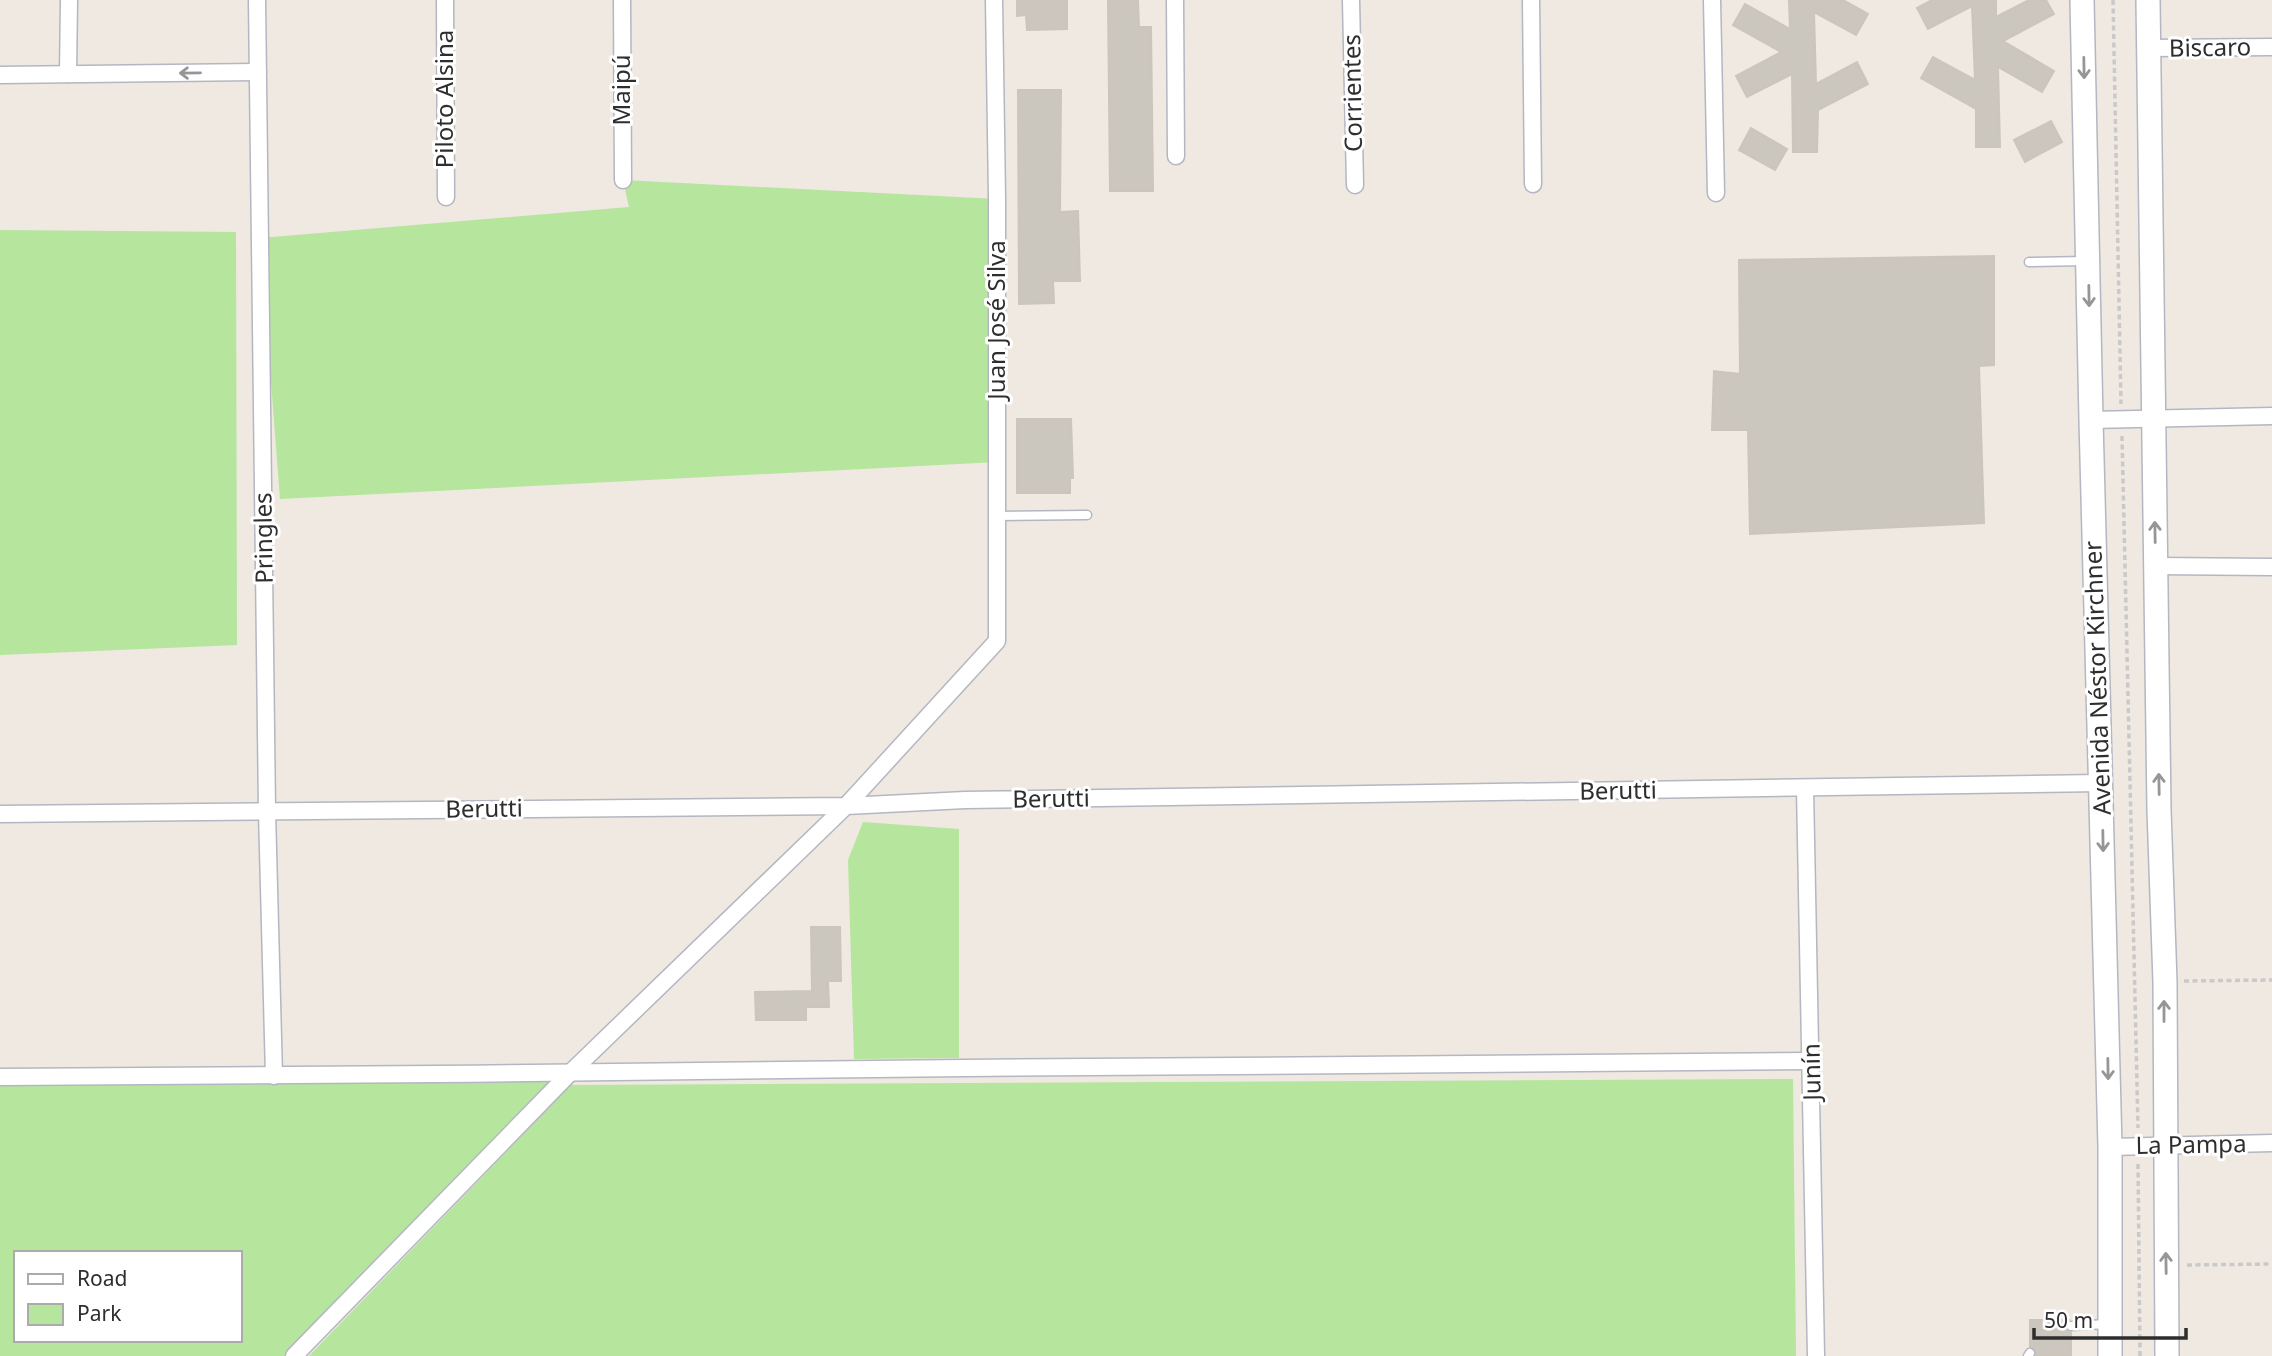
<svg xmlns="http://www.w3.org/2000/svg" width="2272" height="1356" font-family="'Noto Sans',sans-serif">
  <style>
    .green { fill: #b6e59e; fill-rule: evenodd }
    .building { fill: #cbc7bf; stroke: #cbc5ba; stroke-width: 2 }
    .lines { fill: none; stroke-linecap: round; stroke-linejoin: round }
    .lane-casing { stroke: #b4b7c1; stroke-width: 11 }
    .street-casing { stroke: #b4b7c1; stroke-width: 19 }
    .secondary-casing { stroke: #b4b7c1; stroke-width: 26 }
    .path { stroke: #c9c9c9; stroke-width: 3.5; stroke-dasharray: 5 3.5; stroke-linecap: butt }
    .lane { stroke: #fff; stroke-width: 8 }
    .street { stroke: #fff; stroke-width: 16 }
    .secondary { stroke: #fff; stroke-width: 23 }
    .oneway { stroke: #969696 }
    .labels { text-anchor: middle; stroke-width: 6; stroke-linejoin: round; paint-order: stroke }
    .street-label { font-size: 24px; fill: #2e2e2e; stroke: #fff }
  </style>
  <rect width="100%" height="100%" fill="#efe9e1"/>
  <g class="green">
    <path d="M623,180L997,199V462L280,499L260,238L629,207Z"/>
    <path d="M0,230L236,232L237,645L0,655Z"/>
    <path d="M863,822L959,829V1058L854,1059L848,860Z"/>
    <path d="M569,1074L294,1356H0V1081ZM16,1253H240V1340H16Z"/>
    <path d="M1793,1079L1796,1356H309L571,1085Z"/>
  </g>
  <g class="building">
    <path d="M1017,0H1067V29L1027,30L1026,15L1017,16Z"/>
    <path d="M1108,0H1138L1139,27H1151L1153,191H1110Z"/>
    <path d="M1789,0H1843L1868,14L1856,35L1814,12L1816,84L1857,62L1868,84L1818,110L1817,152H1793L1792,74L1747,97L1736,76L1781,52L1733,25L1745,4L1790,29Z"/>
    <path d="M1932,0H1996V17L2029,0H2046L2054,14L2003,41L2054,71L2042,92L1998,67L2000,147H1976V109L1921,78L1933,57L1975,80L1972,6L1928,29L1917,8Z"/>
    <path d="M1018,90H1061L1060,212L1078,211L1080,281H1053L1054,303L1019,304Z"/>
    <path d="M2051,121L2062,142L2025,162L2014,140Z"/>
    <path d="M1751,128L1787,149L1775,170L1739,150Z"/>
    <path d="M1994,256V365L1979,366L1984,523L1750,534L1748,430H1712L1714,371L1740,374L1739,260Z"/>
    <path d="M1017,419H1071L1073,478H1070V493H1017Z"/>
    <path d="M811,927H840L841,981H828L829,1007H806V1020H756L755,992L812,991Z"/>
    <path d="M2030,1320H2069L2065,1327L2071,1333V1356H2036L2035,1350L2030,1347Z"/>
  </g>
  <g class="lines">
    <defs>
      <g id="lane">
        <path d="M2029,262L2085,261"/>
        <path d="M997,516L1087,515"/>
        <path d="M2071,1326L2107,1324"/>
        <path d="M2028,1356L2030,1353"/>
      </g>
      <g id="street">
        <path d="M257,0L267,812L274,1076"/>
        <path d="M445,0L446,197"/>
        <path d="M622,0L623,180"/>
        <path d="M1175,0L1176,156"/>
        <path d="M1351,0L1355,185"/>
        <path d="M1531,0L1533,184"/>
        <path d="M1712,0L1716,193"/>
        <path d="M2149,48L2272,47"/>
        <path d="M68,74L69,0"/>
        <path d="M0,75L258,72"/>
        <path d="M2091,420L2272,416"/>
        <path d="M2156,566L2272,567"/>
        <path d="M1805,788L1816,1356"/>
        <path d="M0,814L846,806L965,800L2101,783"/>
        <path d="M0,1077C322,1077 643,1071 965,1068C1247,1065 1529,1065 1811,1061"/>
        <path d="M2110,1147L2272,1143"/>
        <path d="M294,1356L569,1074L846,806L997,641V199L994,0"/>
      </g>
      <g id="secondary">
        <path d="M2082,0L2091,420L2110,1147V1356"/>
        <path d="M2148,0L2159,810L2165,982L2167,1356"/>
      </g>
    </defs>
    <use href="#lane" class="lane-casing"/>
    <use href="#street" class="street-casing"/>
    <use href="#secondary" class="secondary-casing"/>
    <g class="path">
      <path d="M2113,0L2121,404"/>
      <path d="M2122,436L2138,1128"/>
      <path d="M2184,981L2272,980"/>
      <path d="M2138,1164L2140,1356"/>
      <path d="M2187,1265L2272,1264"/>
    </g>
    <use href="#lane" class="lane"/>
    <use href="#street" class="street"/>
    <use href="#secondary" class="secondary"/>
  </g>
  <defs><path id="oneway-shaft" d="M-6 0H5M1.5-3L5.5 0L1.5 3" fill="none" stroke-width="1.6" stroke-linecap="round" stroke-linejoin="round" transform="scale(1.75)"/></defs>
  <g class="oneway">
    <use href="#oneway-shaft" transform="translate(2084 68) rotate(89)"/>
    <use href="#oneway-shaft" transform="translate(190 73) rotate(179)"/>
    <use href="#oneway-shaft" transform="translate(2089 296) rotate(89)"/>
    <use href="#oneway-shaft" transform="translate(2155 532) rotate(-91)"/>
    <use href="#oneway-shaft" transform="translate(2159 784) rotate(-91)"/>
    <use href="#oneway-shaft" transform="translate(2103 841) rotate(89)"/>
    <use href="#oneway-shaft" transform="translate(2164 1011) rotate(-90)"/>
    <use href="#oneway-shaft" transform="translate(2108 1069) rotate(89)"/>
    <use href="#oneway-shaft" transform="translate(2166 1263) rotate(-91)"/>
  </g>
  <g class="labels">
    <g class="street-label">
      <text transform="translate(2210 48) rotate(-1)" y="8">Biscaro</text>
      <text transform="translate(622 90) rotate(-90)" y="8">Maipú</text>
      <text transform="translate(1353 93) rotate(-91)" y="8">Corrientes</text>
      <text transform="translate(445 99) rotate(-90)" y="8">Piloto Alsina</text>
      <text transform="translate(997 320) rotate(-90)" y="8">Juan José Silva</text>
      <text transform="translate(264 538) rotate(-91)" y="8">Pringles</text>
      <text transform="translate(2098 678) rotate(-92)" y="8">Avenida Néstor Kirchner</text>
      <text transform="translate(1618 791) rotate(-1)" y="8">Berutti</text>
      <text transform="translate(1051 799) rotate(-1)" y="8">Berutti</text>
      <text transform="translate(484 809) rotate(-1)" y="8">Berutti</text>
      <text transform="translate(1812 1072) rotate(-91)" y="8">Junín</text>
      <text transform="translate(2191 1145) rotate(-1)" y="8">La Pampa</text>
    </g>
  </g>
  <rect x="14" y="1251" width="228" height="91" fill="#ffffff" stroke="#ababab" stroke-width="2"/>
  <rect x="28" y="1274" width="35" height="10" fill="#ffffff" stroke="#ababab" stroke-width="2"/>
  <text x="77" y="1286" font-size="21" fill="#2e2e2e">Road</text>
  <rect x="28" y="1304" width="35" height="21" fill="#b6e59e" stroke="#ababab" stroke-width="2"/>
  <text x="77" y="1321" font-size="21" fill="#2e2e2e">Park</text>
  <path d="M2034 1328v10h152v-10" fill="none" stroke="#2e2e2e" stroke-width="3.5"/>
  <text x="2044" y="1328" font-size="21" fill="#2e2e2e" stroke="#ffffff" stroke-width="5" paint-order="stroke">50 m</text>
</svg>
